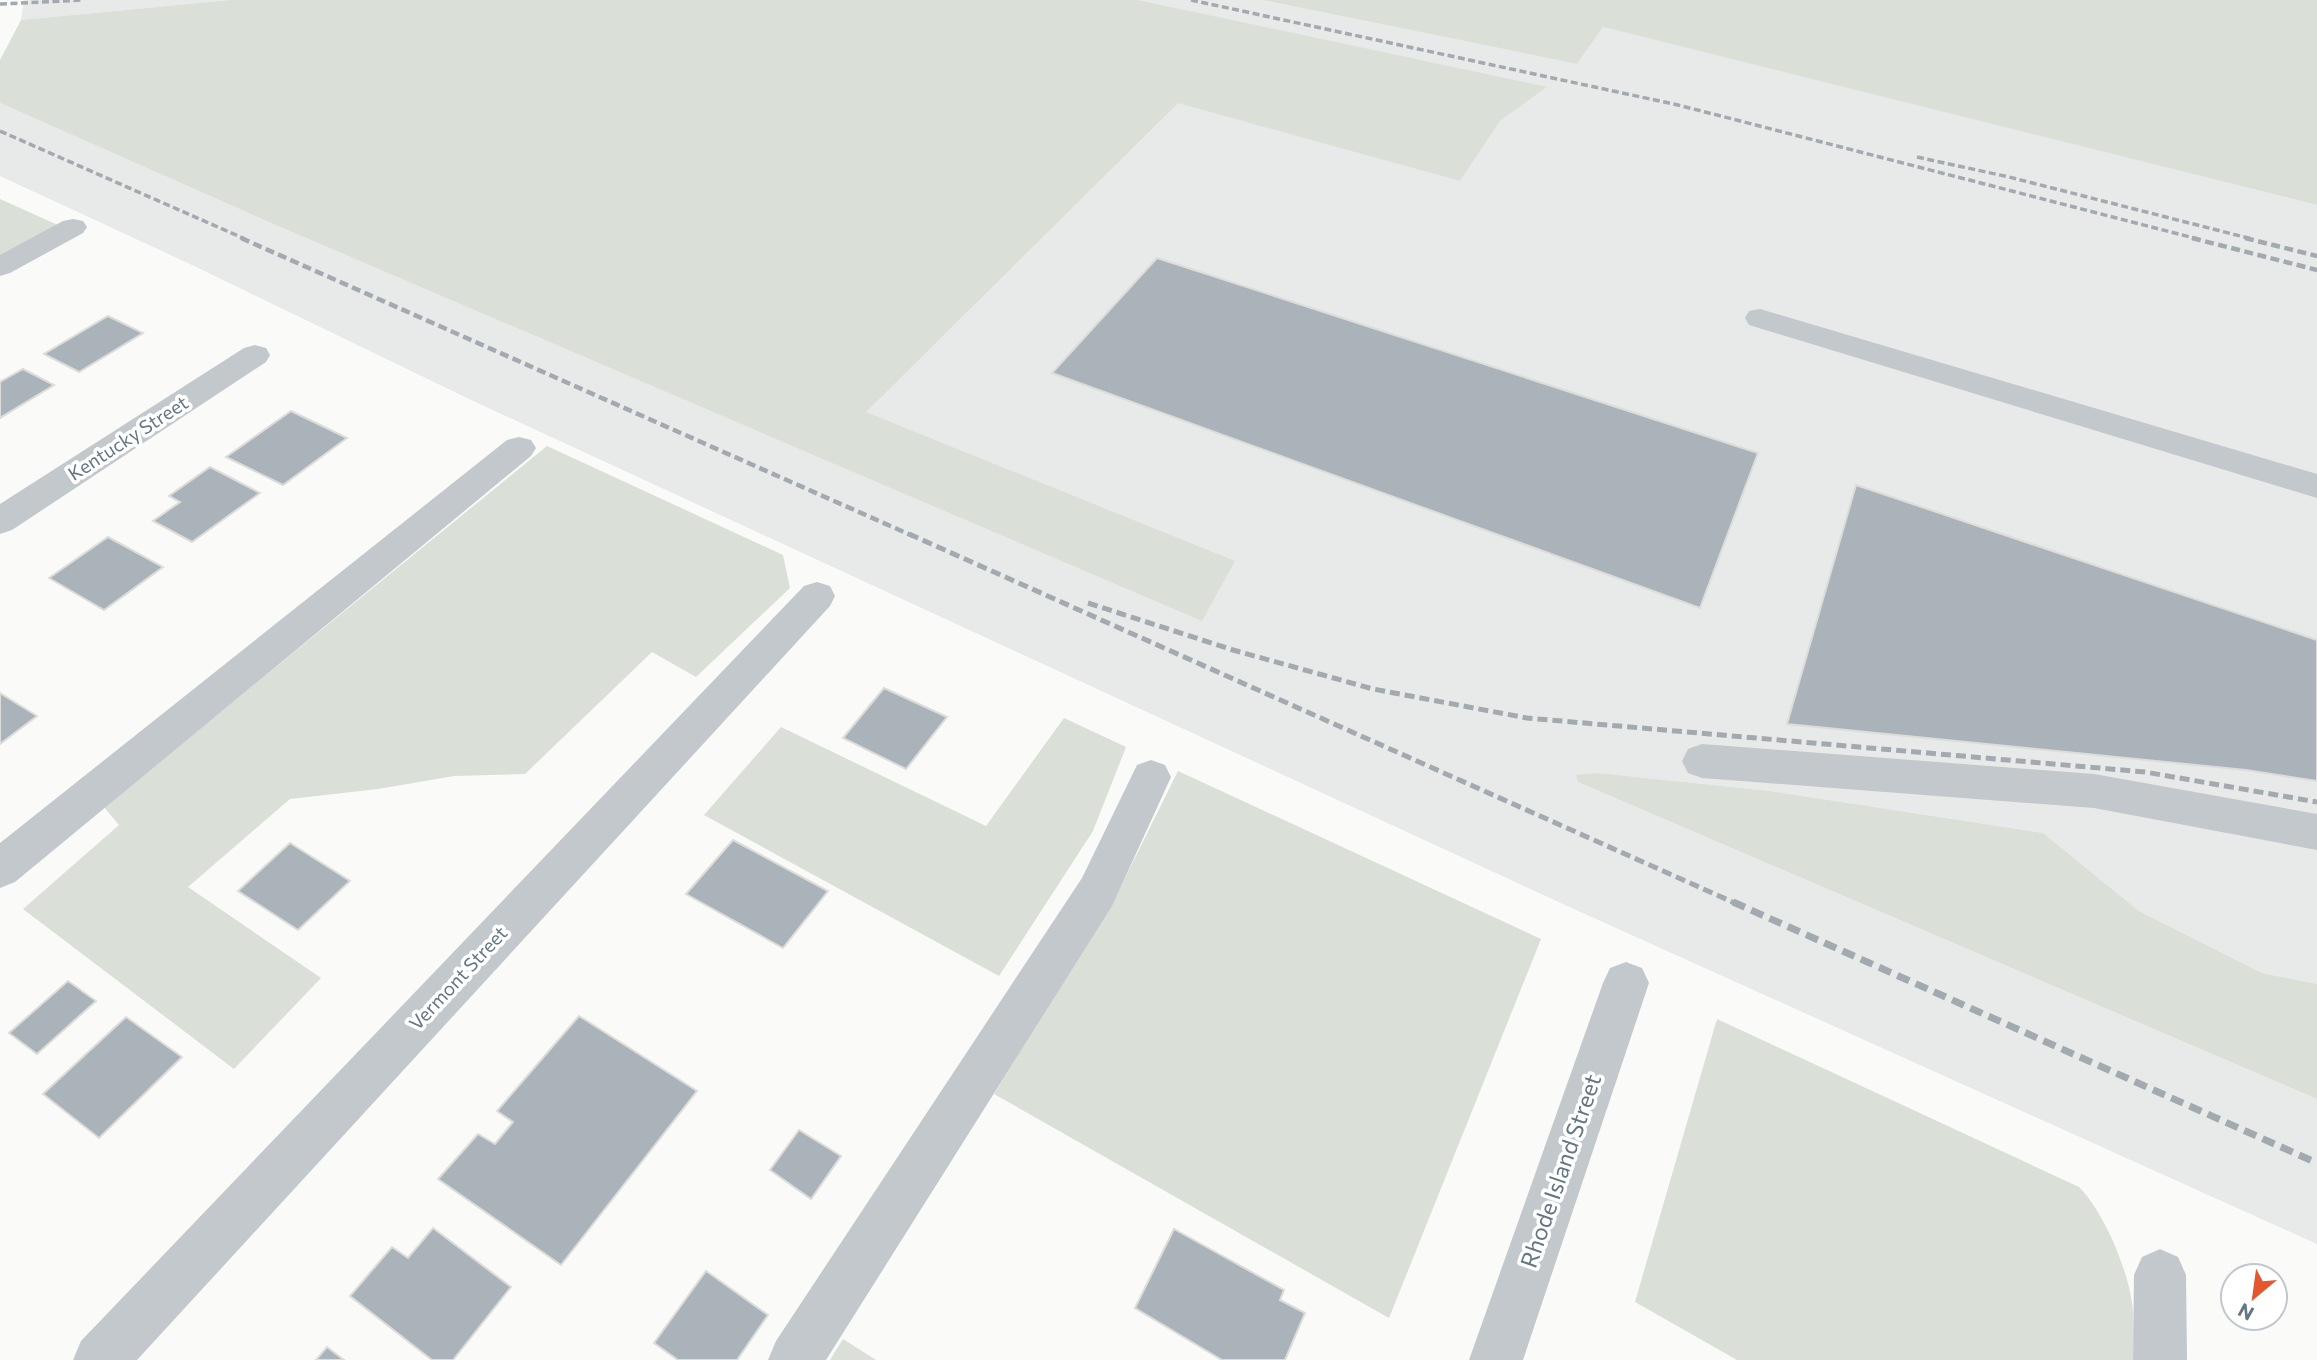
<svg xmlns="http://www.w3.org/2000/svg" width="2317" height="1360" font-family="Commissioner,sans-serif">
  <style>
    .built { fill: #e8e9e9 }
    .green { fill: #dadfd7 }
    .building { fill: #aab3b9; stroke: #dcdcda; stroke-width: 2 }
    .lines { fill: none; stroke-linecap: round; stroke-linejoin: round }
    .minor { fill: #c3c8cc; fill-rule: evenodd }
    .rail-far3 { stroke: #a2aab0; stroke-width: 3.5; stroke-dasharray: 7 3.5; stroke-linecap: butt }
    .rail-far2 { stroke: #a2aab0; stroke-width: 4.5; stroke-dasharray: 9 4.5; stroke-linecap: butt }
    .rail-far1 { stroke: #a2aab0; stroke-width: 5; stroke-dasharray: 10 5; stroke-linecap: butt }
    .rail { stroke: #a2aab0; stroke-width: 7; stroke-dasharray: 13 7; stroke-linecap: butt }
    .labels { text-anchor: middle; stroke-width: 7; stroke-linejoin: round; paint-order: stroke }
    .street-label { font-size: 19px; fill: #657683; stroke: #fff }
    .near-street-label { font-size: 23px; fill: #657683; stroke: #fff }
  </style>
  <rect width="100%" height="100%" fill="#fafaf8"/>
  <g class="built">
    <path d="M24,0H230L21,20Z"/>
    <path d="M1138,0H1263L1577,64L1603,27L2317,205V984L2262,973L2139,911L2043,833L1770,791L1599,773L1578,782L2317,1099V1244L1565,905L469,399L192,265L0,176V103L278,226L1201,620L1234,561L865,412L1178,102L1460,181L1500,121L1546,88Z"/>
  </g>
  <g class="green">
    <path d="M230,0H1138L1547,87L1500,121L1460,181L1178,103L866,412L1235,561L1202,621L278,226L0,103V60L21,20Z"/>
    <path d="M1263,0H2317V205L1603,27L1577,64Z"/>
    <path d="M0,199L60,226L0,257Z"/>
    <path d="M547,446L783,555L790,588L696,677L652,652L525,774L454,776L378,789L290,799L188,887L321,978L234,1069L23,909L119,825L104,807Z"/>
    <path d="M1064,718L1126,747L1093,831L999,976L704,815L781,727L986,826Z"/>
    <path d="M1178,771L1541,939L1389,1318L994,1094L1114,900Z"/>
    <path d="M1599,773L1770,791L2043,833L2139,911L2262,973L2317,984V1099L1578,782L1576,775Z"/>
    <path d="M1717,1019L2079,1187C2105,1213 2130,1274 2133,1311C2134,1327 2133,1344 2133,1360H1737L1635,1302Z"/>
    <path d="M843,1339L876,1360H830Z"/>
  </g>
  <g class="building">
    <path d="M1157,258L1758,453L1700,608L1052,373Z"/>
    <path d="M108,316L143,333L79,372L44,354Z"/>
    <path d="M23,369L54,385L0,418V382Z"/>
    <path d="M291,411L347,438L283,485L226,457Z"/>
    <path d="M210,467L260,493L192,542L153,521L180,502L169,496Z"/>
    <path d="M1856,485L2317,640V781L2246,770L1787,724Z"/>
    <path d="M108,537L163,567L104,610L49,578Z"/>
    <path d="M884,688L947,717L906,769L843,738Z"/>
    <path d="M0,693L37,716L0,744Z"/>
    <path d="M733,840L828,891L783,948L686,894Z"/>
    <path d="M290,843L350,881L298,930L238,891Z"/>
    <path d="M68,981L96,1001L37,1054L9,1033Z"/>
    <path d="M579,1016L697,1091L561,1265L438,1179L478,1134L495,1144L513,1122L497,1111Z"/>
    <path d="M126,1017L182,1057L99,1138L43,1094Z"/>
    <path d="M799,1130L841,1156L811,1199L770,1170Z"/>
    <path d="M433,1228L511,1287L453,1360H432L350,1296L392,1247L408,1258Z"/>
    <path d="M1174,1229L1284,1290L1280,1300L1305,1313L1285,1360H1222L1135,1308Z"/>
    <path d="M706,1271L768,1315L737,1360H678L654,1343Z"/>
    <path d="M327,1347L344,1360H316Z"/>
  </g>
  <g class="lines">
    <g class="minor">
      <path d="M73,219L83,221L87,227L83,233L10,273L0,276V255L63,221Z"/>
      <path d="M1760,309L2317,474V498L1749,325L1745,318L1749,311Z"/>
      <path d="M255,345L266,348L270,355L266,362L12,530L0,534V504L244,348Z"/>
      <path d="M519,437L531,440L536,448L531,456L15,882L0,888V843L507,440Z"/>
      <path d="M817,582L830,586L835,596L830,606L137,1360H73L81,1341L804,586Z"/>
      <path d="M1702,744L2094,774L2317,814V850L2094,808L1702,778L1688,773L1682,761L1688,749Z"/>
      <path d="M1151,760L1165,765L1171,777L1112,906L826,1360H768L776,1341L1082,878L1137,765Z"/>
      <path d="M1626,962L1642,968L1649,983L1523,1360H1469L1603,983L1610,968Z"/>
      <path d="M2160,1249L2178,1257L2186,1275L2187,1360H2133L2134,1275L2142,1257Z"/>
    </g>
    <g class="rail-far3">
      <path d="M1191,0L1678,105L2198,239"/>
      <path d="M0,4L83,0"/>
      <path d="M0,131L245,239"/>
      <path d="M1917,157L2009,177L2252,239"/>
    </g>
    <g class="rail-far2">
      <path d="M241,238L913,536"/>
      <path d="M2192,238L2317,270"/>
      <path d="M2245,238L2317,256"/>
    </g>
    <g class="rail-far1">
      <path d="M909,534L1737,904"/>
      <path d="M1088,603L1233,650L1373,689L1527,718L2145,772L2317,802"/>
    </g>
    <path class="rail" d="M1733,902L2317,1163"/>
  </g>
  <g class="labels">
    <g class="street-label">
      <text transform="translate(128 438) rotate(-33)" y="7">Kentucky Street</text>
      <text transform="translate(458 978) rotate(-47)" y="7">Vermont Street</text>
    </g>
    <g class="near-street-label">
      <text transform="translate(1561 1171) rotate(-71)" y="8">Rhode Island Street</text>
    </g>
  </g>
  <g transform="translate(2254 1297) rotate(209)"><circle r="33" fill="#ffffff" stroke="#c1c8cd" stroke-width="2"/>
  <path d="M0-5L12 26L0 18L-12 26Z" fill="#e4572e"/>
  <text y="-10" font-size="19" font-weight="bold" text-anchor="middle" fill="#657683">N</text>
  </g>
</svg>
